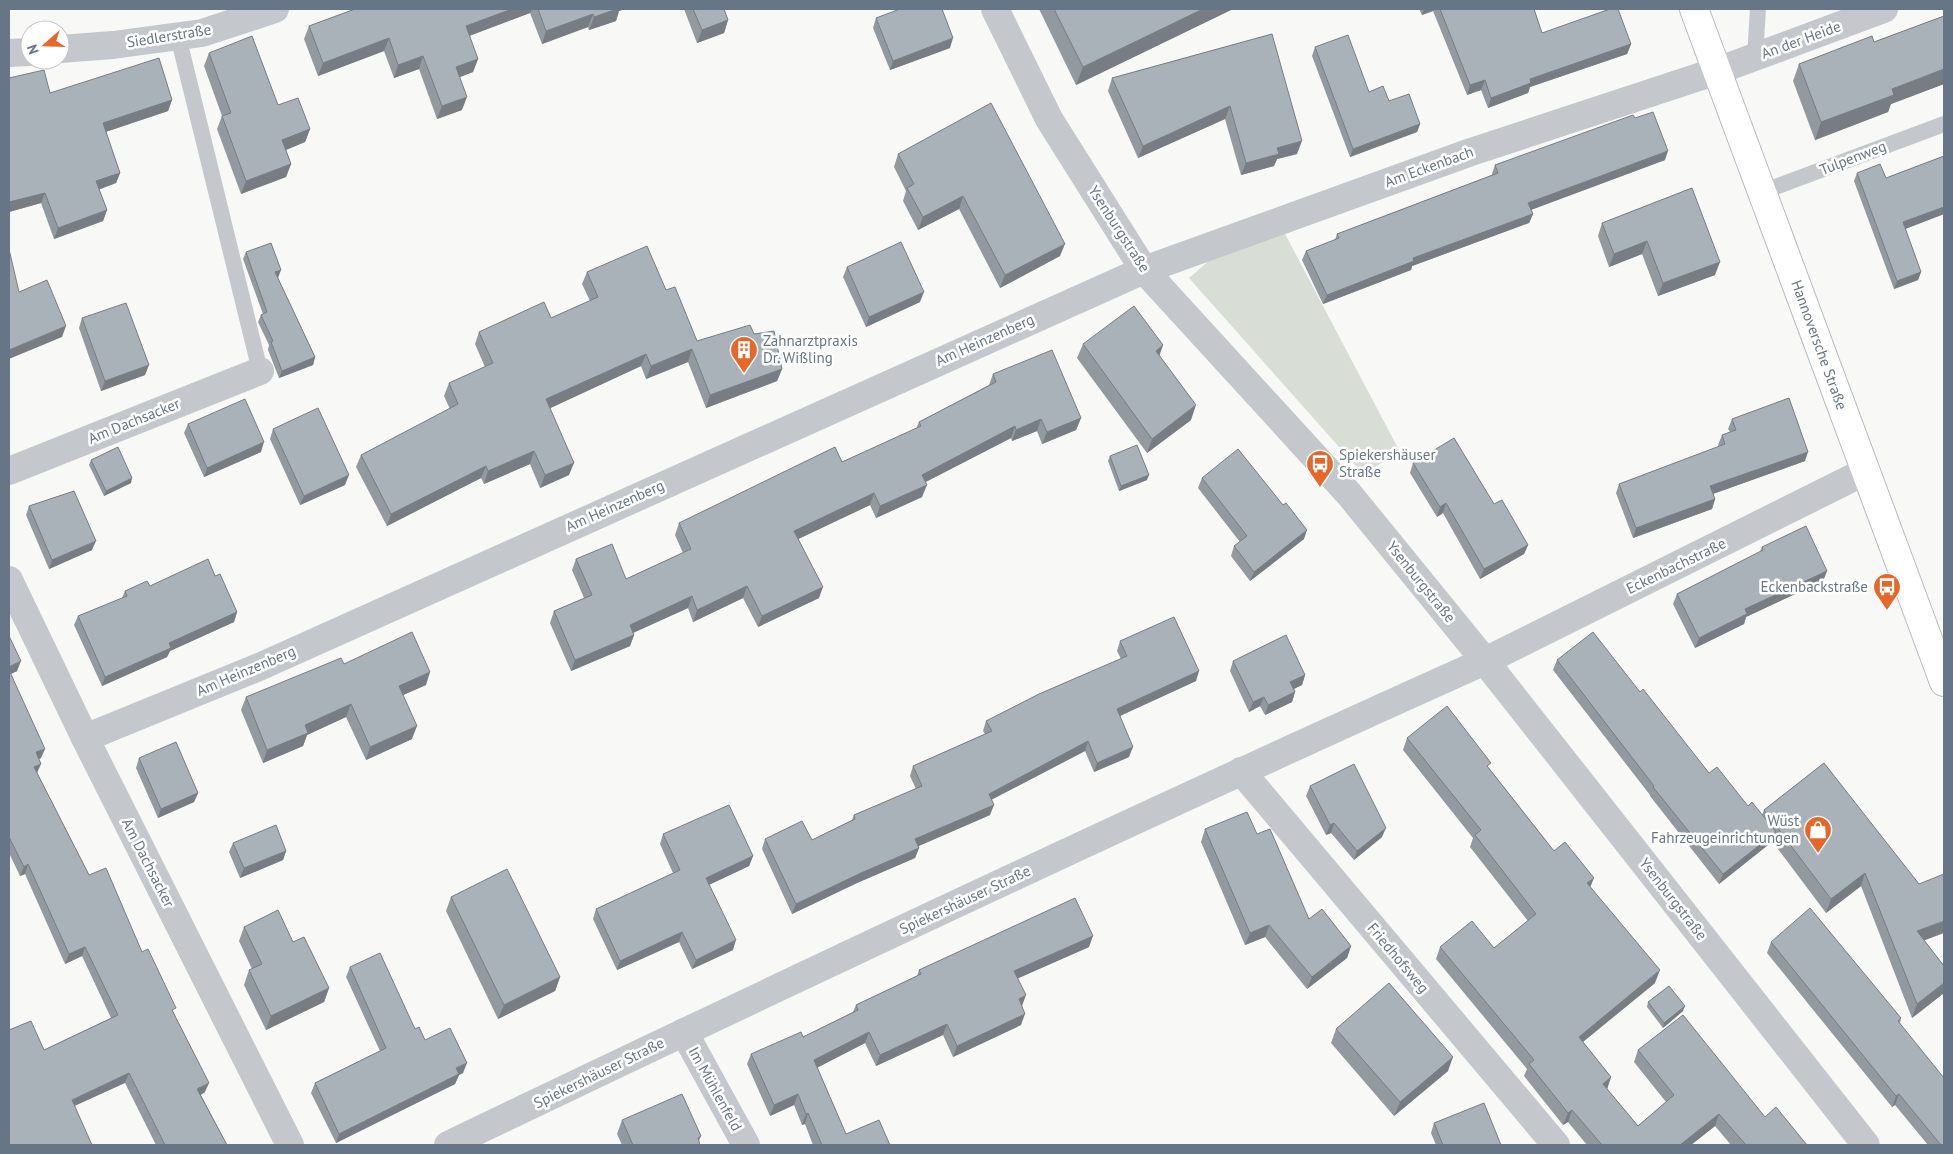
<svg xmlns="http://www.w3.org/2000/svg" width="1953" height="1154" font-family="'PT Sans',sans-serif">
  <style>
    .green { fill: #d8ded5 }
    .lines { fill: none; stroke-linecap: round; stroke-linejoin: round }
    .secondary-casing { stroke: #b6bbc0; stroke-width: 30 }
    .service { stroke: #c4c7cb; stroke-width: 16 }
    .minor { stroke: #c4c7cb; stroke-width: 28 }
    .tertiary { stroke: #c4c7cb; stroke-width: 28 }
    .secondary { stroke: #fff; stroke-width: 28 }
    .wall { fill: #92999f }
    .shaded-wall { fill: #777d82 }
    .building { fill: #aab2b9; stroke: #777d82 }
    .labels { text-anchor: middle; stroke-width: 5; stroke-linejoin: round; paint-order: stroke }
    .street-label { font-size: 15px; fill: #677687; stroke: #fff }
    .poi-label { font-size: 15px; fill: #677687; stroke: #fff; text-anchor: start }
  </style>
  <rect width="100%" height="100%" fill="#f8f9f6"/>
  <path class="green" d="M1283,230L1400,452L1363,474L1189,278L1211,259Z"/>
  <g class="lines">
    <defs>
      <path id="secondary" d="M1694,9L1944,682"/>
    </defs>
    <use href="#secondary" class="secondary-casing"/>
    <g class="service">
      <path d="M178,36L260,371"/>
      <path d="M1755,57L1758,9"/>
      <path d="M1762,192L1944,124"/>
    </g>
    <g class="minor">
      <path d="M995,9L1049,119L1144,270L1349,494L1485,661L1866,471"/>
      <path d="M60,49L113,45L202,33L275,9"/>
      <path d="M9,53L30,52"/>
      <path d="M9,471L260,371"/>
      <path d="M9,580L85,738L290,1145"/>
      <path d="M85,738L259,667L1144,270L1471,152L1717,71L1884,9"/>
      <path d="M1241,771L1556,1145"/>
      <path d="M684,1032L746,1145"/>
    </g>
    <path class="tertiary" d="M448,1145C792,980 1137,817 1485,661L1866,1145"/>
    <use href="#secondary" class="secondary"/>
  </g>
  <g class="wall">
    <path d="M355,9H625L619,11L616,21L589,30L588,27L542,44L530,13L469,36L478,59L473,72L460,77L462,110L437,119L419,69L394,78L384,51L318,76L304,39L309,26Z"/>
    <path d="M684,9H724L728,20L724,33L697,43Z"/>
    <path d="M1039,9H1233L1076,85Z"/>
    <path d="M1419,9H1534L1542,33L1631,44L1627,54L1530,87L1528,93L1488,108L1481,90L1467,95L1433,11L1422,15Z"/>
    <path d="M1944,16V84L1891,104L1888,112L1815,140L1793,81L1799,64L1874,42Z"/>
    <path d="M876,18L950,48L890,70L873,28Z"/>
    <path d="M1272,34L1297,154L1277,159L1274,166L1241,175L1225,119L1138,158L1108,91L1112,78Z"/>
    <path d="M1315,47L1369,92L1389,101L1420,124L1417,132L1350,157L1312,56Z"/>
    <path d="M209,53L310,129L305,142L286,150L291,164L286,177L241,194L217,129L222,116L204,66Z"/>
    <path d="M9,78L50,93L172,100L168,111L106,132L120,173L116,183L99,189L107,210L103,221L54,239L41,203L9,212Z"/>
    <path d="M1635,118L1665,160L1531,210L1533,214L1529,223L1412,266L1411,270L1323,304L1302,260L1306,251L1335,240L1337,234L1492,175V174L1495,165Z"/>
    <path d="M898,154L1060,256L1000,288L959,209L918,230L903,201L906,191L894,167Z"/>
    <path d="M1944,156V214L1905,229L1921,272L1918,280L1894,289L1854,181L1857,173L1886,178Z"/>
    <path d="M1692,188L1715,275L1658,296L1642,254L1609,267L1598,236L1602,223Z"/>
    <path d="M246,252L278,278L315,357L313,365L279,378L268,350L269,345L258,322L261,315L263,314L243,259Z"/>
    <path d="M847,267L920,302L866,327L843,277Z"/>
    <path d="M587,272L666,290L697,341L754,334L782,369L777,381L706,408L688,362L646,379L641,366L550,408L569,475L540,488L530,464L484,484L481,478L387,526L356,467L361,455L450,409L444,396L449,383L485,367L475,344L479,332L551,318L590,301L582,284Z"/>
    <path d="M82,318L145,375L101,391L79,328Z"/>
    <path d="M1083,344L1163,345L1159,356L1191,420L1147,453L1077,358Z"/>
    <path d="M993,374L1081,418L1076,430L1042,444L1037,431L1012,441L1011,438L925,482L922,497L876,518L870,505L798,539L819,598L758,627L743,598L693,622L688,608L633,633L634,635L630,646L571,671L550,623L554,611L584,598L572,570L576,559L626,579L683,553L675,535L679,523L842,462L916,429L919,422L989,385Z"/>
    <path d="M1732,419L1805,461L1713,494L1715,499L1712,509L1633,538L1616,493L1619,484L1719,447L1718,445L1722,435L1730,432L1728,429Z"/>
    <path d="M188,424L261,452L204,477L184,433Z"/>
    <path d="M273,429L345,485L300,505L270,439Z"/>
    <path d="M1110,456L1147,480L1119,491L1108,461Z"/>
    <path d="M91,460L131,483L104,496L89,465Z"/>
    <path d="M1413,463L1494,504L1528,545L1524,554L1480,579L1443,513L1437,517L1410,473Z"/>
    <path d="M1202,478L1304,539L1250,581L1231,556L1234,546L1240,542L1198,488Z"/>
    <path d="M29,506L92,550L49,569L26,515Z"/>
    <path d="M1762,547L1827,571L1823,581L1746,617L1744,624L1695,648L1673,604L1677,594L1760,552Z"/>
    <path d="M215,576L237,612L234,622L170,651L167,657L102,686L74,625L78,616L122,598L125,591L150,586Z"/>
    <path d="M9,636L17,671L10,674L41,758L39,759L37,773L89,875L142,952L174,1013L205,1092L201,1095L227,1145H156L125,1083L44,1050L111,1018L82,956L65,964L25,874L20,876L9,853Z"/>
    <path d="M1120,641L1196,681L1120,716L1129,757L1094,772L1085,751L991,800L990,815L918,846L919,848L915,858L857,883L792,914L762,849L765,839L812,840L852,820L854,815L916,789L910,776L913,766L985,734L983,731L986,721L1121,659L1117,651Z"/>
    <path d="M1557,660L1640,692L1709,773L1748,806L1762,815L1764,810L1824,763L1924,940L1944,966V993L1912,1018L1861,886L1826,913L1772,841L1719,884L1650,796V795L1553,670Z"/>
    <path d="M1233,661L1305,675L1302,685L1294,689L1295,692L1292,702L1265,715L1260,706L1249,712L1230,671Z"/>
    <path d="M344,664L426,685L403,695L412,739L366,760L346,717L307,735L303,746L263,763L241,710L246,697Z"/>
    <path d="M1407,738L1489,768L1554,851L1590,887L1655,983L1583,1042L1611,1077L1607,1089L1638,1126L1666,1102L1634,1062L1638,1050L1765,1117L1807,1145H1731L1715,1126L1691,1145H1587L1568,1122L1563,1125L1524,1076L1527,1069L1436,959L1440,947L1494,948L1528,921L1470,847L1473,838L1403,750Z"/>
    <path d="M139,758L198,793L194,802L158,818L136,768Z"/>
    <path d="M1310,786L1382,837L1354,860L1331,833L1326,835L1306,796Z"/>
    <path d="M1205,829L1257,834L1309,919L1351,946L1347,958L1307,989L1265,937L1245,945L1201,842Z"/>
    <path d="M663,834L753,856L749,866L709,885L733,950L692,969L679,942L617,970L593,919L596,909L673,873L660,844Z"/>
    <path d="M233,843L286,851L283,860L240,878L229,852Z"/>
    <path d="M451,897L560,977L555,991L498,1019L446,911Z"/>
    <path d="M244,927L293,942L329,988L324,1002L266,1030L244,985L249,970L252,969L239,941Z"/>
    <path d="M1771,942L1901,1018L1900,1023L1944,1145H1928L1895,1105L1892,1107L1767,953Z"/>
    <path d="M1089,947L1018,978L1022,1006L1021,1025L953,1057L943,1035L876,1066L865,1043L817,1068L846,1134L890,1145H813L805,1124L802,1125L794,1105L770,1116L747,1064L751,1054L803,1037L853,1012L856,1005L917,976L919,970Z"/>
    <path d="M350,967L425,1040L463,1073L459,1075L455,1084L336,1143L311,1093L315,1083L380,1051L346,977Z"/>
    <path d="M1648,1002L1683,1011L1663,1028L1647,1007Z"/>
    <path d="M1336,1029L1448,1071L1394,1116L1331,1043Z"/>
    <path d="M622,1120L701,1136L699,1141L700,1145H622L617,1134Z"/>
    <path d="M1434,1123L1501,1145H1436L1431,1133Z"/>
  </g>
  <g class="shaded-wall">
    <path d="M512,9H532L530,13L461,39L466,26Z"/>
    <path d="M614,9H625L619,11L616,21L589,30L594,17Z"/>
    <path d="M1203,9H1233L1076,85L1083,67Z"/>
    <path d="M1424,9H1434L1433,11L1422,15Z"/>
    <path d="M593,14L588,27L542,44L546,31Z"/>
    <path d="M728,20L724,33L697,43L702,30Z"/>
    <path d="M389,38L384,51L318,76L323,63Z"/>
    <path d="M953,38L950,48L890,70L893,61Z"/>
    <path d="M1631,44L1627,54L1530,87L1528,93L1488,108L1491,98L1530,79Z"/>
    <path d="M423,56L419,69L394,78L398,65Z"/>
    <path d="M478,59L473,72L452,80L456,67Z"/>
    <path d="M1944,69V84L1891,104L1888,112L1815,140L1821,122L1892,89Z"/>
    <path d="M1485,80L1481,90L1467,95L1470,85Z"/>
    <path d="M467,97L462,110L437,119L442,106Z"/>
    <path d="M172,100L168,111L99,134L103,123Z"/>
    <path d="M1230,106L1225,119L1138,158L1143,146Z"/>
    <path d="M1420,124L1417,132L1350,157L1353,149Z"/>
    <path d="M310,129L305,142L278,153L282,140Z"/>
    <path d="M1302,141L1297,154L1277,159L1274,166L1241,175L1246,163L1277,148Z"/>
    <path d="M1668,151L1665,160L1525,212L1528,203Z"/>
    <path d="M291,164L286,177L241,194L246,181Z"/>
    <path d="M120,173L116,183L93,192L96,181Z"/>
    <path d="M45,193L41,203L9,212V202Z"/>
    <path d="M963,196L959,209L918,230L923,217Z"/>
    <path d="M1944,207V214L1900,231L1903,222Z"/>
    <path d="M107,210L103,221L54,239L58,228Z"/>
    <path d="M1533,214L1529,223L1412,266L1411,270L1323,304L1327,295L1413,258Z"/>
    <path d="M1647,241L1642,254L1609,267L1614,254Z"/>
    <path d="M1065,244L1060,256L1000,288L1005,275Z"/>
    <path d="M1720,262L1715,275L1658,296L1663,283Z"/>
    <path d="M281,270L278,278L273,280L275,272Z"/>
    <path d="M1921,272L1918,280L1894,289L1897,281Z"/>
    <path d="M924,292L920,302L866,327L869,317Z"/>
    <path d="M66,326L62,337L9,359V350Z"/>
    <path d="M1163,345L1158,359L1156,351Z"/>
    <path d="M692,349L688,362L646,379L651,366Z"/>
    <path d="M646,354L641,366L542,412L546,399Z"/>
    <path d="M315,357L313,365L279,378L282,371Z"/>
    <path d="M149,365L145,375L101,391L105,381Z"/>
    <path d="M782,369L777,381L706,408L710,395Z"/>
    <path d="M1196,405L1191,420L1147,453L1152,439Z"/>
    <path d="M1081,418L1076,430L1042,444L1047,432Z"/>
    <path d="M1041,419L1037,431L1012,441L1016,430Z"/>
    <path d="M1015,426L1011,438L918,486L922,475Z"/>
    <path d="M264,442L261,452L204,477L207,468Z"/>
    <path d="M534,451L530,464L484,484L488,471Z"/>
    <path d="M1808,452L1805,461L1707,496L1710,486Z"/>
    <path d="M574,463L569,475L540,488L545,475Z"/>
    <path d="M486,466L481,478L387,526L391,514Z"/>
    <path d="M349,475L345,485L300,505L304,496Z"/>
    <path d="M1149,475L1147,480L1119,491L1121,486Z"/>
    <path d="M132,478L131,483L104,496L106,491Z"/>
    <path d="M927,485L922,497L876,518L880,506Z"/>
    <path d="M874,493L870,505L790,543L794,531Z"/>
    <path d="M1715,499L1712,509L1633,538L1636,528Z"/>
    <path d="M1446,503L1443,513L1437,517L1440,507Z"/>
    <path d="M1307,530L1304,539L1250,581L1254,572Z"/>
    <path d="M96,541L92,550L49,569L52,560Z"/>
    <path d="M1528,545L1524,554L1480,579L1484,569Z"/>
    <path d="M1827,571L1823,581L1746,617L1744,624L1695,648L1699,638L1745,609Z"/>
    <path d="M747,586L743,598L693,622L697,610Z"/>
    <path d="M823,587L819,598L758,627L762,616Z"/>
    <path d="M692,596L688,608L626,636L630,625Z"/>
    <path d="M237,612L234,622L170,651L167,657L102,686L105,677L169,643Z"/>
    <path d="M634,635L630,646L571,671L575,660Z"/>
    <path d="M21,661L17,671L9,675V667Z"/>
    <path d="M1199,671L1196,681L1113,719L1117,709Z"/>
    <path d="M430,672L426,685L394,699L399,686Z"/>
    <path d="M1305,675L1302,685L1287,692L1290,682Z"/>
    <path d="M1295,692L1292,702L1265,715L1268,705Z"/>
    <path d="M1264,697L1260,706L1249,712L1253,702Z"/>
    <path d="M351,704L346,717L307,735L303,746L263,763L267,750L305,725Z"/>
    <path d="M417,726L412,739L366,760L370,747Z"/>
    <path d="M1088,741L1085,751L985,803L989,794Z"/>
    <path d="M1133,747L1129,757L1094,772L1097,763Z"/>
    <path d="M45,749L41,758L32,762L36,752Z"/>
    <path d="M41,764L37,773L34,767Z"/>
    <path d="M198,793L194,802L158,818L161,809Z"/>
    <path d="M994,805L990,815L912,849L915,839Z"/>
    <path d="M1334,823L1331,833L1326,835L1330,825Z"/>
    <path d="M1386,828L1382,837L1354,860L1357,851Z"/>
    <path d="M1776,832L1772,842L1719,884L1723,874Z"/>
    <path d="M919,848L915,858L857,883L792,914L796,904L861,873Z"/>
    <path d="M286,851L283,860L240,878L244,868Z"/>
    <path d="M753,856L749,866L702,888L706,878Z"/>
    <path d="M28,864L25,874L20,876L24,867Z"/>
    <path d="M1865,873L1861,886L1826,913L1831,899Z"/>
    <path d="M1594,878L1589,890L1587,883Z"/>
    <path d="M1944,921V933L1912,945L1917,931Z"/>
    <path d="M1269,925L1265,937L1245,945L1250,933Z"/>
    <path d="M682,932L679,942L617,970L620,961Z"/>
    <path d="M1093,936L1089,947L1010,982L1014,971Z"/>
    <path d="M736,940L733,950L692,969L696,960Z"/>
    <path d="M1351,946L1347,958L1307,989L1312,977Z"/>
    <path d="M85,947L82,956L65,964L69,954Z"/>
    <path d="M1660,970L1655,983L1574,1049L1579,1037Z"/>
    <path d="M560,977L555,991L498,1019L504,1005Z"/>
    <path d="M1944,983V993L1912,1018L1917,1004Z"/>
    <path d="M329,988L324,1002L266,1030L271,1016Z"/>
    <path d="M1026,995L1022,1006L1019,999Z"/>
    <path d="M1685,1006L1683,1011L1663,1028L1664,1023Z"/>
    <path d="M1025,1014L1021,1025L953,1057L957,1046Z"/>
    <path d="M947,1024L943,1035L876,1066L880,1055Z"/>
    <path d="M869,1032L865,1043L810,1071L814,1060Z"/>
    <path d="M1453,1057L1448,1071L1394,1116L1400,1102Z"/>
    <path d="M467,1063L463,1073L459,1075L455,1084L336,1143L339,1134L456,1068Z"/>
    <path d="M129,1073L125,1083L68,1109L72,1100Z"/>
    <path d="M1611,1077L1607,1089L1603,1084Z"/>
    <path d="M209,1083L205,1092L194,1098L197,1089Z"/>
    <path d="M798,1094L794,1105L770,1116L774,1105Z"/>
    <path d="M1899,1094L1895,1105L1892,1107L1896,1096Z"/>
    <path d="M1572,1110L1568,1122L1563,1125L1568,1113Z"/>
    <path d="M808,1113L805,1124L802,1125L806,1114Z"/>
    <path d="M1719,1114L1715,1126L1691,1145H1680Z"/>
  </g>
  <g class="building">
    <path d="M355,9H512L466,26L478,59L456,67L467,97L442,106L423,56L398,65L389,38L323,63L309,26Z"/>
    <path d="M538,9H617L594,17L593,14L546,31Z"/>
    <path d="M693,9H724L728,20L702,30Z"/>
    <path d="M900,9H942L953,38L893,61L876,18Z"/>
    <path d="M1054,9H1203L1083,67Z"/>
    <path d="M1440,9H1534L1542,33L1610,9H1618L1631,44L1530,79L1531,83L1491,98L1485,80L1470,85Z"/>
    <path d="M1944,16V69L1892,89L1894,95L1821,122L1799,64L1872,36L1874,42Z"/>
    <path d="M1272,34L1302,141L1277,148L1279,154L1246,163L1230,106L1143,146L1112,78Z"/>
    <path d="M1348,35L1369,92L1383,86L1389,101L1409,94L1420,124L1353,149L1315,47Z"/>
    <path d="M252,36L278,105L298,98L310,129L282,140L291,164L246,181L222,116L231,113L209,53Z"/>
    <path d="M159,58L172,100L103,123L120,173L96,181L107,210L58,228L45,193L9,202V78L44,70L50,93Z"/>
    <path d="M991,103L1065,244L1005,275L963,196L923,217L907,188L914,184L898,154Z"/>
    <path d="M1653,112L1668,151L1528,203L1533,214L1413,258L1414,261L1327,295L1306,251L1339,238L1337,234L1498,173L1495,165L1633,115L1635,118Z"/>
    <path d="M1944,156V207L1903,222L1921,272L1897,281L1857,173L1880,164L1886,178Z"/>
    <path d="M1692,188L1720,262L1663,283L1647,241L1614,254L1602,223Z"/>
    <path d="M901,242L924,292L869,317L847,267Z"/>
    <path d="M271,243L281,270L275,272L315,357L282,371L271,342L273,341L261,315L267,312L246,252Z"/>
    <path d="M647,246L666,290L675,287L697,341L750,325L754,334L774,331L782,369L710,395L692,349L651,366L646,354L546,399L574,463L545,475L534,451L488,471L486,466L391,514L361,455L458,404L449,383L493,363L479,332L544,302L551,318L598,297L587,272Z"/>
    <path d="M9,249L19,292L47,280L66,326L9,350Z"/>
    <path d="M126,303L149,365L105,381L82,318Z"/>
    <path d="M1134,306L1163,345L1156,351L1196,405L1152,439L1083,344Z"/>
    <path d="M1052,350L1081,418L1047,432L1041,419L1016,430L1015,426L922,475L927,485L880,506L874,493L794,531L823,587L762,616L747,586L697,610L692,596L630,625L634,635L575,660L554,611L592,595L576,559L612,544L626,579L691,549L679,523L835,447L842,462L921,426L919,422L996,382L993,374Z"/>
    <path d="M1789,398L1808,452L1710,486L1715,499L1636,528L1619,484L1725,444L1722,435L1736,430L1732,419Z"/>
    <path d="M245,399L264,442L207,468L188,424Z"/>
    <path d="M318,408L349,475L304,496L273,429Z"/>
    <path d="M1454,438L1494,504L1502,500L1528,545L1484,569L1446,503L1440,507L1413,463Z"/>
    <path d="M1137,445L1149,475L1121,486L1110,456Z"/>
    <path d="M118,447L132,478L106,491L91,460Z"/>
    <path d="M1238,449L1283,505L1286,503L1307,530L1254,572L1234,546L1247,536L1202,478Z"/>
    <path d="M74,491L96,541L52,560L29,506Z"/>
    <path d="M1806,526L1827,571L1745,609L1747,614L1699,638L1677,594L1763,550L1762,547Z"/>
    <path d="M208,559L215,576L220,574L237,612L169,643L171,648L105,677L78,616L127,596L125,591L147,581L150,586Z"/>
    <path d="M1174,617L1199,671L1117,709L1133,747L1097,763L1088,741L989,794L994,805L915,839L919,848L861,873L796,904L765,839L802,821L812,840L855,819L854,815L922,786L913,766L992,731L986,721L1039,694L1127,656L1120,641Z"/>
    <path d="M412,632L430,672L399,686L417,726L370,747L351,704L305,725L308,733L267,750L246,697L341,658L344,664Z"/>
    <path d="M1593,632L1640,692L1643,689L1709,773L1717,767L1748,806L1752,802L1776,832L1723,874L1653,787L1654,786L1557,660Z"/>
    <path d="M1286,635L1305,675L1290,682L1295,692L1268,705L1264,697L1253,702L1233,661Z"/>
    <path d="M9,636L21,661L9,667Z"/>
    <path d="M9,670L45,749L36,752L41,764L34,767L89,875L106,868L142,952L148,949L176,1008L172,1010L209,1083L197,1089L227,1145H165L129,1073L72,1100L92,1145H9V1030L31,1021L44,1050L118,1015L85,947L69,954L28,864L24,867L9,837Z"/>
    <path d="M1447,706L1491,763L1487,766L1554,851L1565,842L1594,878L1587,883L1660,970L1579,1037L1611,1077L1603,1084L1638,1126L1674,1095L1638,1050L1683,1015L1765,1117L1776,1107L1807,1145H1746L1719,1114L1680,1145H1602L1572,1110L1568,1113L1529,1064L1534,1060L1440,947L1472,921L1494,948L1536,914L1475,835L1481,830L1407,738Z"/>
    <path d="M176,742L198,793L161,809L139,758Z"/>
    <path d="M1824,763L1919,884L1944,874V921L1917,931L1944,966V983L1917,1004L1865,873L1831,899L1764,810Z"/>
    <path d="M1354,764L1386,828L1357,851L1334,823L1330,825L1310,786Z"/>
    <path d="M729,805L753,856L706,878L736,940L696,960L682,932L620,961L596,909L680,870L663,834Z"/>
    <path d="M1247,812L1257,834L1270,829L1309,919L1322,909L1351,946L1312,977L1269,925L1250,933L1205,829Z"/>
    <path d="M276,825L286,851L244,868L233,843Z"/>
    <path d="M507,869L560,977L504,1005L451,897Z"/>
    <path d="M1075,898L1093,936L1014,971L1026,995L1019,999L1025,1014L957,1046L947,1024L880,1055L869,1032L814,1060L846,1134L879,1120L890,1145H822L808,1113L806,1114L798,1094L774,1105L751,1054L801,1032L803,1037L858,1010L856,1005L921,974L919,970Z"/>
    <path d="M1810,908L1901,1018L1898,1021L1944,1078V1145H1941L1899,1094L1896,1096L1771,942Z"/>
    <path d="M278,910L293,942L304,937L329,988L271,1016L249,970L262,964L244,927Z"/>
    <path d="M380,953L415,1029L419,1027L425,1040L450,1028L467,1063L456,1068L459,1074L339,1134L315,1083L386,1048L350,967Z"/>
    <path d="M1389,983L1453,1057L1400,1102L1336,1029Z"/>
    <path d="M1669,986L1685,1006L1664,1023L1648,1002Z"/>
    <path d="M682,1094L701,1136L698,1138L700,1145H633L622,1120Z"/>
    <path d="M1484,1103L1501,1145H1443L1434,1123Z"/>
  </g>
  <defs>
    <symbol id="building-pin" viewBox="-11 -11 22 30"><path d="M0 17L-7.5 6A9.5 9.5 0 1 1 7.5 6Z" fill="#e5682a" stroke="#fff"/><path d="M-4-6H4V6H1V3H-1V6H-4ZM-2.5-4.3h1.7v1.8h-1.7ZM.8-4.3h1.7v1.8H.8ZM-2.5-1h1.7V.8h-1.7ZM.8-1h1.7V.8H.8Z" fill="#fff"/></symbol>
    <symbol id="bus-pin" viewBox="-11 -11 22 30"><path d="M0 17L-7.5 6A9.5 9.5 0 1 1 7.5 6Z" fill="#e5682a" stroke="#fff"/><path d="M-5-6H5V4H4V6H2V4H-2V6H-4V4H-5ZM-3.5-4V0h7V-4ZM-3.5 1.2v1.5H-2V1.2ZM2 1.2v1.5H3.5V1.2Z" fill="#fff"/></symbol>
    <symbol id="shop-pin" viewBox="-11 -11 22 30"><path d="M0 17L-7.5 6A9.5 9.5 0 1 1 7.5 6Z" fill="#e5682a" stroke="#fff"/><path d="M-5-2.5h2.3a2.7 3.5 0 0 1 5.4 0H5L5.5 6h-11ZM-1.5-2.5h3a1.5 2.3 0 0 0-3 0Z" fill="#fff"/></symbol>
  </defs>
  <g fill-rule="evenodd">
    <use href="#building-pin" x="728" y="334" width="32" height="43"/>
    <use href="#bus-pin" x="1304" y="448" width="32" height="43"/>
    <use href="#bus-pin" x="1871" y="571" width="32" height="43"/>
    <use href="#shop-pin" x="1802" y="814" width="32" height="43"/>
  </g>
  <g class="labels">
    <g class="street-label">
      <text transform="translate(169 36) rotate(-9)" y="5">Siedlerstraße</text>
      <text transform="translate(1801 40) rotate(-20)" y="5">An der Heide</text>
      <text transform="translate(1853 158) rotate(-21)" y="5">Tulpenweg</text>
      <text transform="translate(1429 167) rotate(-20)" y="5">Am Eckenbach</text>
      <text transform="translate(1119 229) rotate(57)" y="5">Ysenburgstraße</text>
      <text transform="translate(985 340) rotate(-24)" y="5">Am Heinzenberg</text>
      <text transform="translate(1819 345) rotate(70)" y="5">Hannoversche Straße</text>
      <text transform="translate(134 421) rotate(-22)" y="5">Am Dachsacker</text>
      <text transform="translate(615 506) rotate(-24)" y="5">Am Heinzenberg</text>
      <text transform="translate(1676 566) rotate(-26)" y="5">Eckenbachstraße</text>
      <text transform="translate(1421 582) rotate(51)" y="5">Ysenburgstraße</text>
      <text transform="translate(246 671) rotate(-23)" y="5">Am Heinzenberg</text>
      <text transform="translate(148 863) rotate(63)" y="5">Am Dachsacker</text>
      <text transform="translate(1673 899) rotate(52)" y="5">Ysenburgstraße</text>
      <text transform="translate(965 900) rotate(-25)" y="5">Spiekershäuser Straße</text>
      <text transform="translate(1398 958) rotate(50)" y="5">Friedhofsweg</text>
      <text transform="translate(599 1073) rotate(-26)" y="5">Spiekershäuser Straße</text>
      <text transform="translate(715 1089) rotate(61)" y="5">Im Mühlenfeld</text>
    </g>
    <g class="poi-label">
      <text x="763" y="346">Zahnarztpraxis<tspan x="763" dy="17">Dr. Wißling</tspan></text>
      <text x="1339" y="460">Spiekershäuser<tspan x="1339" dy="17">Straße</tspan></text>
      <text x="1868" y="592" text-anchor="end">Eckenbackstraße</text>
      <text x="1799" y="826" text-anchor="end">Wüst<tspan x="1799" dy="17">Fahrzeugeinrichtungen</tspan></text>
    </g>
  </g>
  <rect width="1953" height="1154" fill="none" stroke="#677687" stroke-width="20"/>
  <g transform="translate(45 45) rotate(250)"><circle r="24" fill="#ffffff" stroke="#c2c8cf"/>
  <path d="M0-4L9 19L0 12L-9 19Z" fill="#e5682a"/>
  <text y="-8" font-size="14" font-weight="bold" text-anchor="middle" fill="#677687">N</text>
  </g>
</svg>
